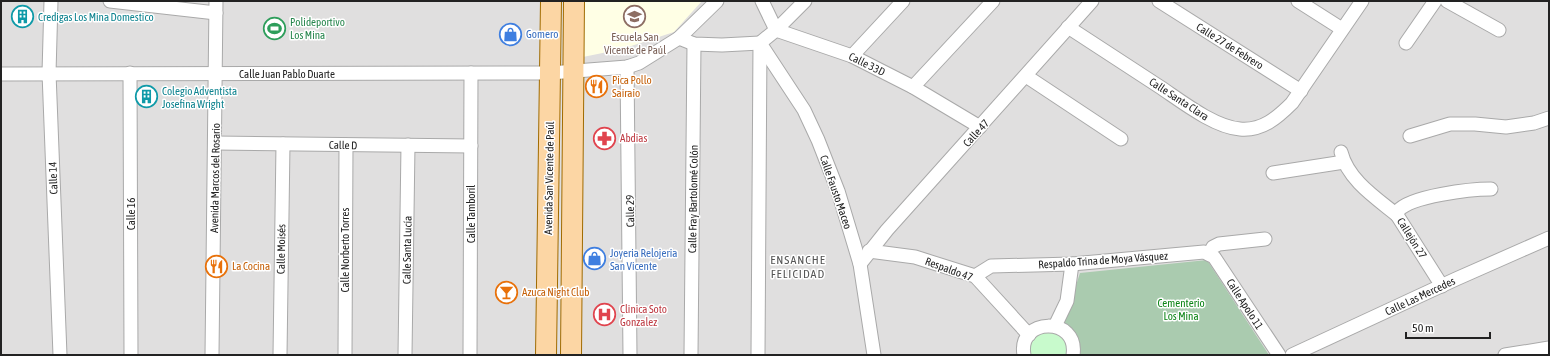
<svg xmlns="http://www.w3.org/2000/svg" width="1550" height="356" font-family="'Asap Condensed',sans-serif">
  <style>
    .residential { fill: #e0dfdf }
    .education { fill: #ffffe5 }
    .cemetery { fill: #aacbaf }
    .park { fill: #c8facc }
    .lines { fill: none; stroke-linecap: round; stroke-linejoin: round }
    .minor-casing { stroke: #a9a9a9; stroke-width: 15 }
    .primary-casing { stroke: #a06b00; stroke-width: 22 }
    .minor { stroke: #fff; stroke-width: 13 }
    .primary { stroke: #fcd6a4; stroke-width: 20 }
    .labels { text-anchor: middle; stroke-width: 3; stroke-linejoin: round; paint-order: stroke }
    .culture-label { font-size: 11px; fill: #0d838f; stroke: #fff; text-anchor: start }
    .leisure-label { font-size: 11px; fill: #27864d; stroke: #fff; text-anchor: start }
    .shop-label { font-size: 11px; fill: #366cbe; stroke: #fff; text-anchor: start }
    .education-label { font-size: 11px; fill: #785e54; stroke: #fff }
    .street-label { font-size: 11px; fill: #222; stroke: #fff }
    .food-label { font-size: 11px; fill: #c56008; stroke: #fff; text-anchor: start }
    .health-label { font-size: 11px; fill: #be3a42; stroke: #fff; text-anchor: start }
    .park-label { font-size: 11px; fill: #0c8416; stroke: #fff }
    .neighbourhood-label { font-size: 12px; letter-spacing: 1px; fill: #555; stroke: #fff }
  </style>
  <rect width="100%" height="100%" fill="#f2efe9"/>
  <rect class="residential" x="1" y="1" width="1548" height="354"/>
  <path class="education" d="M583,1H702L674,32L622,49L583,57Z"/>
  <path class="cemetery" d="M1207,260L1269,355H1078C1081,341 1072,332 1064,322L1080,273Z"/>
  <path class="park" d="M1042,330L1064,335L1070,355H1028L1031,339Z"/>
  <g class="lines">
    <defs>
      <g id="minor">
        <path d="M51,1L49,73L60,355"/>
        <path d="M110,1L216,13"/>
        <path d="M762,1L776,30L852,56L913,87L980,127"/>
        <path d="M1159,1L1301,91"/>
        <path d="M1298,1L1342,29"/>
        <path d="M1447,1L1499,30"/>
        <path d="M1068,27C1099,47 1129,67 1160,87C1181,101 1214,127 1240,129C1262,131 1277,118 1292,103L1362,1"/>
        <path d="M679,38L694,44L722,45L760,43L804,110L818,140L838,191L860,264L874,355"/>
        <path d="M1406,43L1435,1"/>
        <path d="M852,56L903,1"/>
        <path d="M627,67L630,355"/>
        <path d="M130,73L131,355"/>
        <path d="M1,74L550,73L627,67L639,63L679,38L717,1"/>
        <path d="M1026,76L1121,139"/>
        <path d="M913,87L993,1"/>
        <path d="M1410,136L1450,124H1475L1506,127L1534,123L1549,118"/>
        <path d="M215,143L471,146"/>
        <path d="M1341,152C1348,180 1376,198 1397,215"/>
        <path d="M1273,173L1344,162"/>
        <path d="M869,251L915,257L975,276L1029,335"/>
        <path d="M1209,254L1213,247L1219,244L1265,239"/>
        <path d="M860,264L887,230L1092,1"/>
        <path d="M975,276L991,266L1072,264L1204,252L1214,257L1279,355"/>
        <path d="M1442,286L1397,215L1398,211C1410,196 1471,189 1491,189"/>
        <path d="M1055,326L1067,301L1072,264"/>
        <path d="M212,355L216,1"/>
        <path d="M280,355L283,144"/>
        <path d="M345,355L346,145"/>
        <path d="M405,355L408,145"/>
        <path d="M470,355L471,73"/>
        <path d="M691,355L694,44"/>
        <path d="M758,355L760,43L776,30L805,1"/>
        <path d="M1024,355C1017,317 1079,316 1073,355"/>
        <path d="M1292,355L1456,279L1549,238"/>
        <path d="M1505,355L1549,348"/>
      </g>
      <g id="primary">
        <path d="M546,355L551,1"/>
        <path d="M571,355L574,1"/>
      </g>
    </defs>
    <use href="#minor" class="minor-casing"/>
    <use href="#primary" class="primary-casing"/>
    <use href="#minor" class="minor"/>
    <use href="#primary" class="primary"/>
  </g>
  <defs>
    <symbol id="building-ring" viewBox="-11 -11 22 22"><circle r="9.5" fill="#fff" stroke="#0f9aa8" stroke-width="1.5"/><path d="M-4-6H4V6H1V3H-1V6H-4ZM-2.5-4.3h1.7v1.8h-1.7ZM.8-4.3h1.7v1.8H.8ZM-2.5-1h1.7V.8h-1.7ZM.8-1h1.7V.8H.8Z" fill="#0f9aa8"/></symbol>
    <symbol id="school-ring" viewBox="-11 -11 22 22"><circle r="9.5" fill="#fff" stroke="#8d6e63" stroke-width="1.5"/><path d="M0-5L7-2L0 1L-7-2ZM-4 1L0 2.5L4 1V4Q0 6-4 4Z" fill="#8d6e63"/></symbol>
    <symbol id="stadium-ring" viewBox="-11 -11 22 22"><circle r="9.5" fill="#fff" stroke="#2e9e5b" stroke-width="1.5"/><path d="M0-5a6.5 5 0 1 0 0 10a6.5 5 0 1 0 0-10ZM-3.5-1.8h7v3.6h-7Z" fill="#2e9e5b"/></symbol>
    <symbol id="shop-ring" viewBox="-11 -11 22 22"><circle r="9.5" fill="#fff" stroke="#3f7fe0" stroke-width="1.5"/><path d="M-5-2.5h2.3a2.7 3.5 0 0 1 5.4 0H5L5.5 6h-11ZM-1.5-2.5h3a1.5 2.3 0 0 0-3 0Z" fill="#3f7fe0"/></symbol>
    <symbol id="restaurant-ring" viewBox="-11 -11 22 22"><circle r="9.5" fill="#fff" stroke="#e8710a" stroke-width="1.5"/><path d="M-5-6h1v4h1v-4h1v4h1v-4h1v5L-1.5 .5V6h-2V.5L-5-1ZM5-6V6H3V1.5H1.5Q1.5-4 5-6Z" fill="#e8710a"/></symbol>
    <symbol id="pharmacy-ring" viewBox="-11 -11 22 22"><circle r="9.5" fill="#fff" stroke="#e0444e" stroke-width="1.5"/><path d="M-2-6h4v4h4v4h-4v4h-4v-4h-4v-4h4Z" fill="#e0444e"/></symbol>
    <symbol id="bar-ring" viewBox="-11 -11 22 22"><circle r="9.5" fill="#fff" stroke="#e8710a" stroke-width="1.5"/><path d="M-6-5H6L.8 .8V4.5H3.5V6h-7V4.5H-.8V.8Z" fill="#e8710a"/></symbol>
    <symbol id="hospital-ring" viewBox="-11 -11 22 22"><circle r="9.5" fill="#fff" stroke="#e0444e" stroke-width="1.5"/><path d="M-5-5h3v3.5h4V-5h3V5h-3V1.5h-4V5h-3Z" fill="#e0444e"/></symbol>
  </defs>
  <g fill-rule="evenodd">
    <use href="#building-ring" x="10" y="4" width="25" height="25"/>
    <use href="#school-ring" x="622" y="4" width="25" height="25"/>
    <use href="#stadium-ring" x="262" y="16" width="25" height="25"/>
    <use href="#shop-ring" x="498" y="22" width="25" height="25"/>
    <use href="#restaurant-ring" x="584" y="74" width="25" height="25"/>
    <use href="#building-ring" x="134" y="84" width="25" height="25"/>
    <use href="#pharmacy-ring" x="592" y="126" width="25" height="25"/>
    <use href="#shop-ring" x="582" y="246" width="25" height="25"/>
    <use href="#restaurant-ring" x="204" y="254" width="25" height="25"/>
    <use href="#bar-ring" x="494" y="280" width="25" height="25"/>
    <use href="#hospital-ring" x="592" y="302" width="25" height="25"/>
  </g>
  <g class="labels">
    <g class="culture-label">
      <text x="38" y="21">Credigas Los Mina Domestico</text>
      <text x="162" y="95">Colegio Adventista<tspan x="162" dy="13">Josefina Wright</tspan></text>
    </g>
    <g class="leisure-label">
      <text x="290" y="26">Polideportivo<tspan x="290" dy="13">Los Mina</tspan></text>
    </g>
    <g class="shop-label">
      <text x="526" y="38">Gomero</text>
      <text x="610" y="257">Joyeria Relojeria<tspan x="610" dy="13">San Vicente</tspan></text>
    </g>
    <g class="education-label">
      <text x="635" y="41">Escuela San<tspan x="635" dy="13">Vicente de Paúl</tspan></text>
    </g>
    <g class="street-label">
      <text transform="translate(1230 46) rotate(32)" y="4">Calle 27 de Febrero</text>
      <text transform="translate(867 64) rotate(26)" y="4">Calle 33D</text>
      <text x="287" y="78">Calle Juan Pablo Duarte</text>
      <text transform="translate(1179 99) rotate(33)" y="4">Calle Santa Clara</text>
      <text transform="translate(976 133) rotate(-48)" y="4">Calle 47</text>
      <text transform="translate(343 145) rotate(1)" y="4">Calle D</text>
      <text transform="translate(53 178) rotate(-92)" y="4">Calle 14</text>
      <text transform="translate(215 178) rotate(-89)" y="4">Avenida Marcos del Rosario</text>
      <text transform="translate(549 178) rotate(-89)" y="4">Avenida San Vicente de Paúl</text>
      <text transform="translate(836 192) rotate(71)" y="4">Calle Fausto Maceo</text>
      <text transform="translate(693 199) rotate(-89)" y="4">Calle Fray Bartolomé Colón</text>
      <text transform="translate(630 211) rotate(-91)" y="4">Calle 29</text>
      <text transform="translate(131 214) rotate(-90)" y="4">Calle 16</text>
      <text transform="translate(471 214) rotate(-90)" y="4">Calle Tamboril</text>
      <text transform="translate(1412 238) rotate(58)" y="4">Callejón 27</text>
      <text transform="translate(281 249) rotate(-89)" y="4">Calle Moisés</text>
      <text transform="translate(345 250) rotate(-90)" y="4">Calle Norberto Torres</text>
      <text transform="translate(407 250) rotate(-89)" y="4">Calle Santa Lucía</text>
      <text transform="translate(1103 260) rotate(-4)" y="4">Respaldo Trina de Moya Vásquez</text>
      <text transform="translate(949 269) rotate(20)" y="4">Respaldo 47</text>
      <text transform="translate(1420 296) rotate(-25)" y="4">Calle Las Mercedes</text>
      <text transform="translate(1245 304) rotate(57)" y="4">Calle Apolo 11</text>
    </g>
    <g class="food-label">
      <text x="612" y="84">Pica Pollo<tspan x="612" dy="13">Sairaio</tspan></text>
      <text x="232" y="270">La Cocina</text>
      <text x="522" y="296">Azuca Night Club</text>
    </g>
    <g class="health-label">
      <text x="620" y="142">Abdias</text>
      <text x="620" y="313">Clinica Soto<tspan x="620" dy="13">Gonzalez</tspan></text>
    </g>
    <g class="park-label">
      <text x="1181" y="307">Cementerio<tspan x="1181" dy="13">Los Mina</tspan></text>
    </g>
    <g class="neighbourhood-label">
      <text x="798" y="264">ENSANCHE<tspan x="798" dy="14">FELICIDAD</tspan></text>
    </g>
  </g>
  <rect width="1550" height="356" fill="none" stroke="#222222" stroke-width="4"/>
  <path d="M1406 332v6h84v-6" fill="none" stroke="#222222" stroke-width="2"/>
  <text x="1412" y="332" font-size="12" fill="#222222" stroke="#ffffff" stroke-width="3" paint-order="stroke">50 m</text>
</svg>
